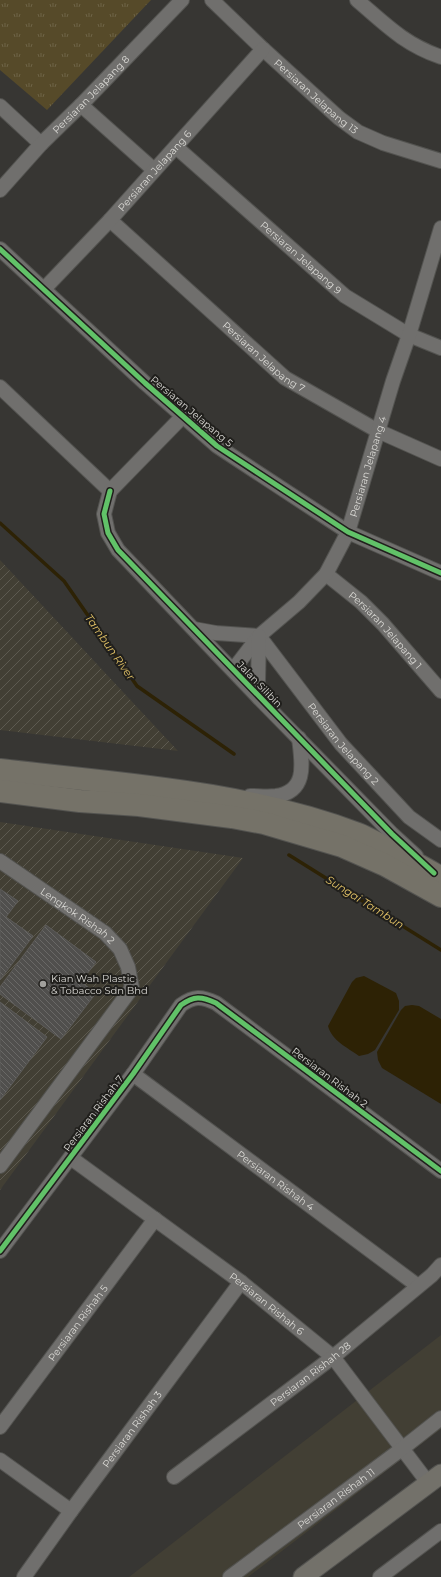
<svg xmlns="http://www.w3.org/2000/svg" width="441" height="1577" font-family="Montserrat,sans-serif">
  <style>
    .built { fill: #423f34 }
    .industrial { fill: url(#industrial-furrows) }
    .grass { fill: url(#grass-tufts) }
    .water { fill: #2d2205 }
    .lines { fill: none; stroke-linecap: round; stroke-linejoin: round }
    .stream { stroke: #2d2205; stroke-width: 3.5 }
    .building { fill: url(#building-back-hatch); stroke: #5d5c5a }
    .street-casing { stroke: #535350; stroke-width: 16 }
    .secondary-casing { stroke: #535350; stroke-width: 21 }
    .primary-casing { stroke: #535350; stroke-width: 24 }
    .street { stroke: #706f6d; stroke-width: 14 }
    .secondary { stroke: #73716a; stroke-width: 19 }
    .primary { stroke: #757268; stroke-width: 22 }
    .cycleway-casing { stroke: #201f1c; stroke-width: 8 }
    .cycleway { stroke: #61c268; stroke-width: 5 }
    .poi-dot { fill: #a1a09c; stroke: #201f1c; stroke-width: 1.5 }
    .labels { text-anchor: middle; stroke-width: 4; stroke-linejoin: round; paint-order: stroke }
    .street-label { font-size: 10px; fill: #dad9d5; stroke: #201f1c }
    .poi-label { font-size: 10px; fill: #dad9d5; stroke: #201f1c; text-anchor: start }
    .water-label { font-size: 11px; font-style: italic; fill: #e7c668; stroke: #201f1c }
  </style>
  <defs>
    <pattern id="industrial-furrows" width="10" height="10" patternUnits="userSpaceOnUse"><rect width="10" height="10" fill="#423f34"/><path d="M-1 1l2-2M0 10L10 0M9 11l2-2" fill="none" stroke="#5d5a50"/></pattern>
    <pattern id="grass-tufts" width="24" height="20" patternUnits="userSpaceOnUse"><rect width="24" height="20" fill="#564a29"/><path d="M3 7l-1-3M5 7V3M7 7l1-3M15 17l-1-3M17 17v-4M19 17l1-3" fill="none" stroke="#6e6447"/></pattern>
    <pattern id="building-back-hatch" width="6" height="6" patternUnits="userSpaceOnUse"><rect width="6" height="6" fill="#504f4d"/><path d="M-1 5l2 2M0 0l6 6M5-1l2 2" fill="none" stroke="#696866"/></pattern>
  </defs>
  <rect width="100%" height="100%" fill="#373633"/>
  <path class="built" d="M441,1335V1429L248,1577H129Z"/>
  <g class="industrial">
    <path d="M0,560L178,751L0,730Z"/>
    <path d="M0,822L243,858L0,1190Z"/>
  </g>
  <path class="grass" d="M0,0H151L47,110L0,70Z"/>
  <g class="water">
    <path d="M364,976L396,993L399,1001V1010L375,1050L368,1054L359,1056C347,1047 332,1041 328,1026L352,982L356,978Z"/>
    <path d="M412,1005L419,1006L441,1019V1104L382,1068L378,1060L377,1052L401,1010L405,1006Z"/>
  </g>
  <g class="lines">
    <g class="stream">
      <path d="M0,523L64,581L137,686L234,754"/>
      <path d="M289,855L441,950"/>
    </g>
  </g>
  <g class="building">
    <path d="M0,889L18,901L6,917L33,936L0,980Z"/>
    <path d="M46,925L96,962L81,982L96,993L61,1039L0,994V987Z"/>
    <path d="M0,1002L47,1037L0,1100Z"/>
  </g>
  <g class="lines">
    <defs>
      <g id="street">
        <path id="s1" d="M212,0L263,49L339,118L358,132L383,143L441,161"/>
        <path d="M357,0C386,25 404,44 441,57"/>
        <path d="M81,105L154,170"/>
        <path d="M0,106L41,144"/>
        <path id="s2" d="M176,147L345,296L409,335L441,348"/>
        <path id="s3" d="M0,190L41,144L81,105L182,0"/>
        <path id="s4" d="M110,220L285,378L378,431L441,459"/>
        <path d="M0,249L145,383L217,446L348,532L441,573"/>
        <path id="s5" d="M44,289L110,220L263,49"/>
        <path d="M0,387L110,491"/>
        <path d="M110,491L104,514L108,533L118,550L259,698L392,834L416,856"/>
        <path d="M110,491L183,416"/>
        <path id="s6" d="M326,574L361,602L383,624L441,691"/>
        <path d="M194,629L216,633L259,636"/>
        <path id="s7" d="M259,636L341,744L409,817L441,840"/>
        <path id="s8" d="M233,670L259,636L299,602L326,574L348,532L393,381L409,335L441,228"/>
        <path d="M259,698L258,682L259,636"/>
        <path d="M250,796C259,796 268,797 276,796C308,791 302,763 299,738"/>
        <path id="s9" d="M0,861L105,933L120,949L128,967L132,988L0,1166"/>
        <path id="s10" d="M133,1074L418,1286"/>
        <path id="s11" d="M71,1158L241,1282L333,1357L429,1484"/>
        <path d="M0,1251L133,1074L181,1005C194,996 201,996 216,1003L441,1171"/>
        <path id="s12" d="M0,1427L155,1219"/>
        <path d="M0,1460L71,1511"/>
        <path id="s13" d="M174,1477L333,1357L432,1275L441,1265"/>
        <path id="s14" d="M24,1577L71,1511L241,1282"/>
        <path id="s15" d="M230,1577L403,1448L441,1418"/>
        <path d="M380,1577L441,1531"/>
      </g>
      <path id="secondary" d="M303,1577L441,1474"/>
      <g id="primary">
        <path d="M0,770C120,784 244,791 358,834C366,837 374,842 382,846C402,856 422,866 441,878"/>
        <path d="M0,791L80,801L139,805L232,817L264,823L342,846L385,865L441,896"/>
      </g>
    </defs>
    <use href="#street" class="street-casing"/>
    <use href="#secondary" class="secondary-casing"/>
    <use href="#primary" class="primary-casing"/>
    <use href="#street" class="street"/>
    <use href="#secondary" class="secondary"/>
    <use href="#primary" class="primary"/>
    <defs>
      <g id="cycleway">
        <path d="M0,249L145,383L217,446L348,532L441,573"/>
        <path d="M110,491L104,514L108,533L118,550L392,834L434,873"/>
        <path d="M0,1251L133,1074L181,1005C194,996 201,996 216,1003L441,1171"/>
      </g>
    </defs>
    <use href="#cycleway" class="cycleway-casing"/>
    <use href="#cycleway" class="cycleway"/>
  </g>
  <circle class="poi-dot" cx="43" cy="984" r="4"/>
  <g class="labels">
    <g class="street-label">
      <text dy="4" stroke="none"><textPath href="#s3" startOffset="132">Persiaran Jelapang 8</textPath></text>
      <text dy="4" stroke="none"><textPath href="#s1" startOffset="142">Persiaran Jelapang 13</textPath></text>
      <text dy="4" stroke="none"><textPath href="#s5" startOffset="162">Persiaran Jelapang 6</textPath></text>
      <text dy="4" stroke="none"><textPath href="#s2" startOffset="167">Persiaran Jelapang 9</textPath></text>
      <text dy="4" stroke="none"><textPath href="#s4" startOffset="206">Persiaran Jelapang 7</textPath></text>
      <text transform="translate(192 411) rotate(40)" y="4">Persiaran Jelapang 5</text>
      <text dy="4" stroke="none"><textPath href="#s8" startOffset="250">Persiaran Jelapang 4</textPath></text>
      <text dy="4" stroke="none"><textPath href="#s6" startOffset="82">Persiaran Jelapang 1</textPath></text>
      <text transform="translate(260 684) rotate(46)" y="4">Jalan Silibin</text>
      <text dy="4" stroke="none"><textPath href="#s7" startOffset="137">Persiaran Jelapang 2</textPath></text>
      <text dy="4" stroke="none"><textPath href="#s9" startOffset="95">Lengkok Rishah 2</textPath></text>
      <text transform="translate(330 1077) rotate(37)" y="4">Persiaran Rishah 2</text>
      <text transform="translate(93 1113) rotate(-53)" y="4">Persiaran Rishah 7</text>
      <text dy="4" stroke="none"><textPath href="#s10" startOffset="178">Persiaran Rishah 4</textPath></text>
      <text dy="4" stroke="none"><textPath href="#s11" startOffset="244">Persiaran Rishah 6</textPath></text>
      <text dy="4" stroke="none"><textPath href="#s12" startOffset="130">Persiaran Rishah 5</textPath></text>
      <text dy="4" stroke="none"><textPath href="#s13" startOffset="171">Persiaran Rishah 28</textPath></text>
      <text dy="4" stroke="none"><textPath href="#s14" startOffset="183">Persiaran Rishah 3</textPath></text>
      <text dy="4" stroke="none"><textPath href="#s15" startOffset="132">Persiaran Rishah 11</textPath></text>
    </g>
    <g class="poi-label">
      <text x="51" y="982">Kian Wah Plastic<tspan x="51" dy="12">&amp; Tobacco Sdn Bhd</tspan></text>
    </g>
    <g class="water-label">
      <text transform="translate(110 647) rotate(55)" y="4">Tambun River</text>
      <text transform="translate(365 902) rotate(32)" y="4">Sungai Tambun</text>
    </g>
  </g>
</svg>
